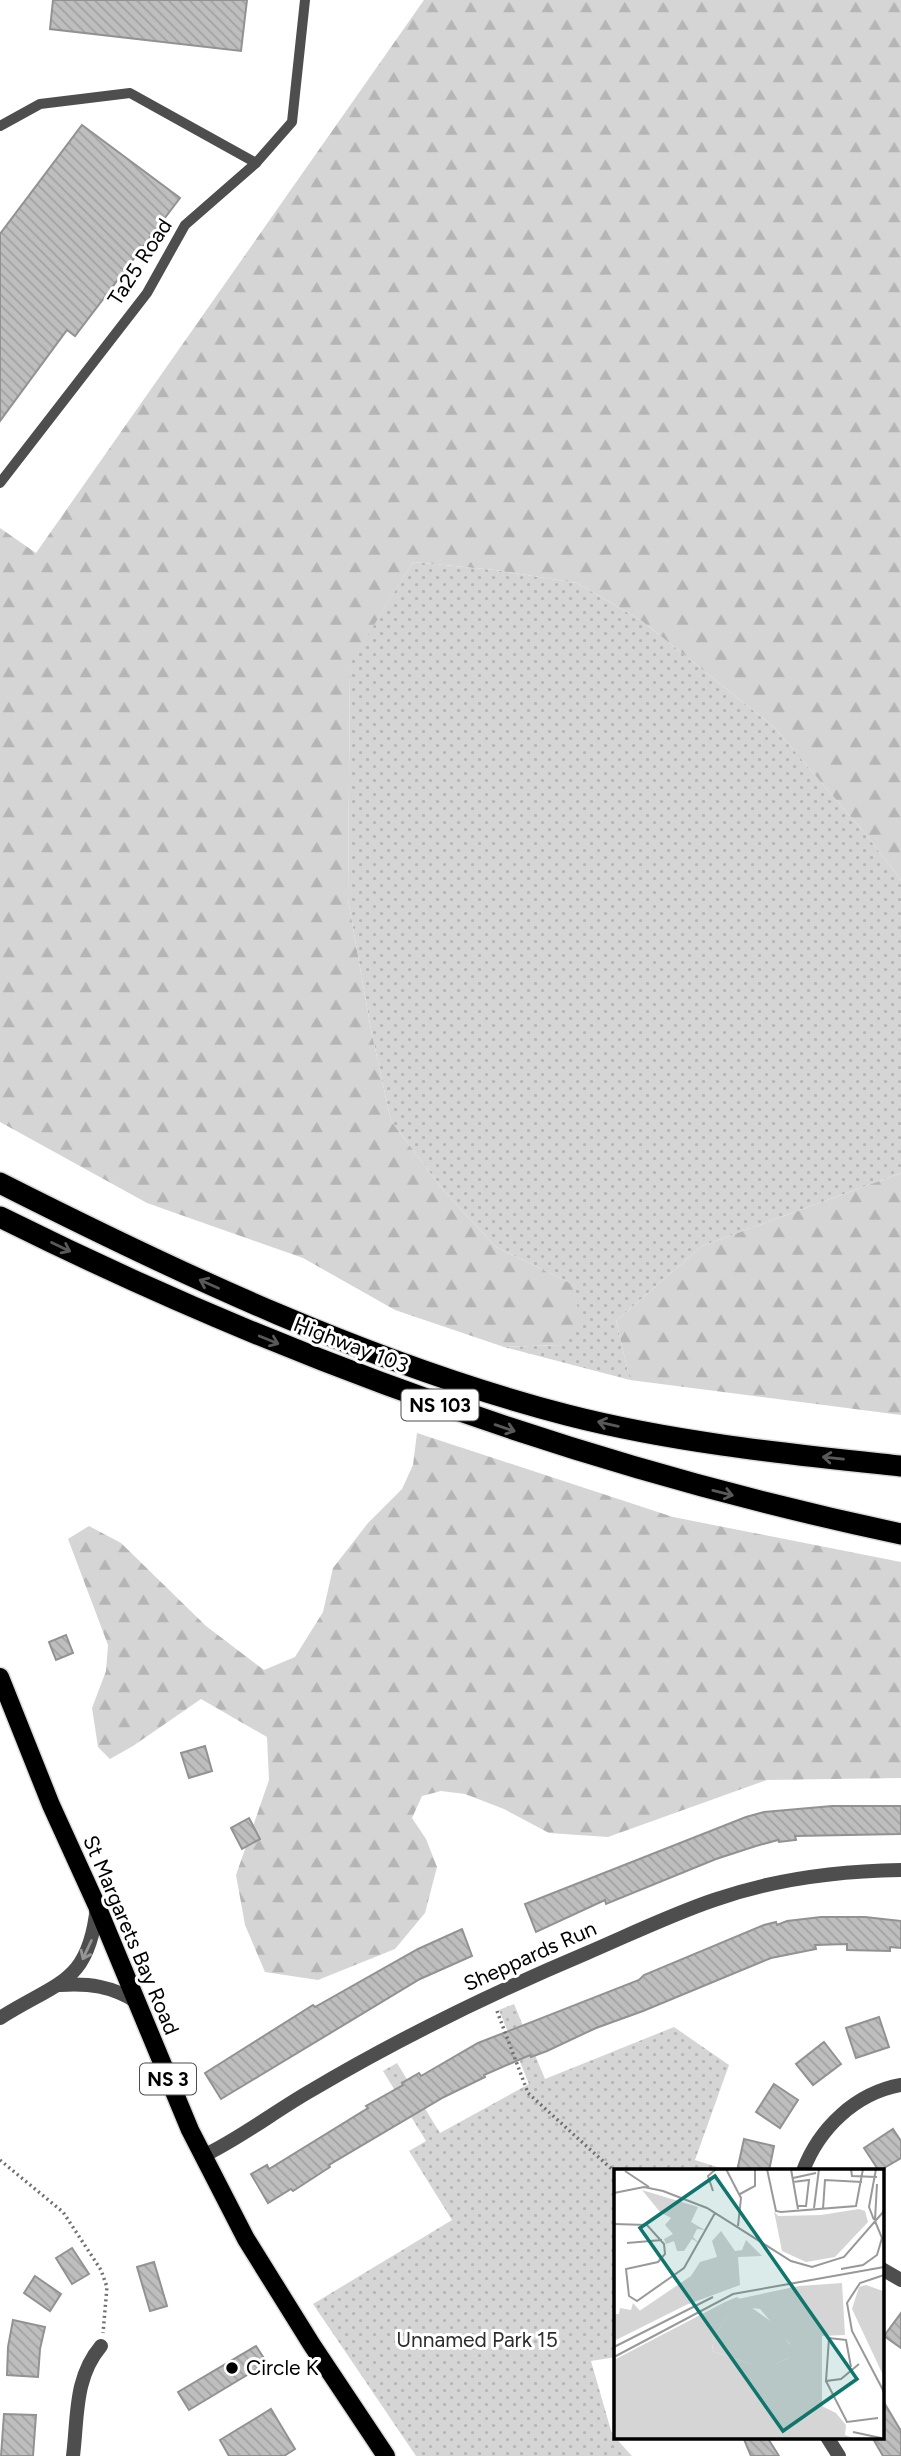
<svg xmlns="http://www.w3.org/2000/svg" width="901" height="2456" font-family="Figtree,sans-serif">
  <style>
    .grass { fill: url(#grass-dots) }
    .forest { fill: url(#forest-firs) }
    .building { fill: url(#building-back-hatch); stroke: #929292; stroke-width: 2 }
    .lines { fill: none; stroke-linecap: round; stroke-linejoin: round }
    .primary-casing { stroke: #dbdbdb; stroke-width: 21 }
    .motorway-casing { stroke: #dbdbdb; stroke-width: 24 }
    .path { stroke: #707070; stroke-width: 3.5; stroke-dasharray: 2 3.5; stroke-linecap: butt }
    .service { stroke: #4e4e4e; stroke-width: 10 }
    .minor { stroke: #4e4e4e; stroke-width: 14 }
    .primary { stroke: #000; stroke-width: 18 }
    .motorway { stroke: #000; stroke-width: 21 }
    .oneway { stroke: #595959 }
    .oneway2 { stroke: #959595 }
    .poi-dot { fill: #000; stroke: #fff; stroke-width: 2.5 }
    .labels { text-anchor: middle; stroke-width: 6; stroke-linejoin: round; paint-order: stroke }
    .shield { fill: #fff; stroke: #4c4c4c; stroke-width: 2 }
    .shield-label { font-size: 19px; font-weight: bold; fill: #000 }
    .street-label { font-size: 21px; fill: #000; stroke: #fff }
    .park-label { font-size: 21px; fill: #2c2c2c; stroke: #fff }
    .poi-label { font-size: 21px; fill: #000; stroke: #fff; text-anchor: start }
    .inset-road { fill: none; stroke: #999; stroke-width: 2 }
    .view { fill: #0f766e; fill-opacity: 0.15; stroke: #0f766e; stroke-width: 3.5 }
    .inset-edge { fill: none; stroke: #000; stroke-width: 3.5 }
  </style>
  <defs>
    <pattern id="grass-dots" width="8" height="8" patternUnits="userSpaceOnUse" patternTransform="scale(1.75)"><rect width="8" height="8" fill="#d5d5d5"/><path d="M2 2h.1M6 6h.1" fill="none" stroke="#b5b5b5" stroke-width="1.8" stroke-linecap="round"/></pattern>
    <pattern id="forest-firs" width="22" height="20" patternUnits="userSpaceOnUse" patternTransform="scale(1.75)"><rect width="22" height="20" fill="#d5d5d5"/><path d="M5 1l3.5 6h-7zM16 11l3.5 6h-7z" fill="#b5b5b5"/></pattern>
    <pattern id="building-back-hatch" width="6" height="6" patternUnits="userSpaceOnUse" patternTransform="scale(1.75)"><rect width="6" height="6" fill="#bebebe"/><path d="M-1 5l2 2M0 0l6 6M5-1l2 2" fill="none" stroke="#a2a2a2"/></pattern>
  </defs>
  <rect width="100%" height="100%" fill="#fff"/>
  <g class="grass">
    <path d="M413,562L495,570L577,583L642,621L774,727L867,836L901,880V1173L702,1246L616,1321L630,1380L504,1347L560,1345L574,1285L496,1247L444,1191L391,1121L371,1030L348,899L350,663Z"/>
    <path d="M514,2004L545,2079L674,2027L729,2065L695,2160L730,2171H616V2357L591,2361L612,2434L632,2456H416L313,2304L452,2220L409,2151L426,2141L383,2071L397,2063L440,2133L529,2084L499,2010Z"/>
  </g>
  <g class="forest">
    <path d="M424,0H901V880L867,836L774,727L642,621L577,583L495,570L413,562L350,664L348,899L371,1030L391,1121L444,1191L496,1247L574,1285L580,1322L560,1345L504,1347L395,1310L303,1258L147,1203L0,1122V528L36,553Z"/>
    <path d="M901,1173V1415L630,1380L616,1321L702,1246Z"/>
    <path d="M417,1433L673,1517L901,1562V1778L767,1780L608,1837L549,1833L504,1809L465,1794L441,1791L422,1796L412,1818L426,1839L437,1867L425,1913L395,1949L318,1980L265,1972L245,1925L236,1875L269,1780L267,1737L201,1699L133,1746L110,1759L98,1747L92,1708L106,1671L108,1645L68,1539L89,1526L121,1543L206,1626L264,1670L295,1657L323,1612L333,1568L368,1523L402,1489L413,1465Z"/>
  </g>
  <g class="building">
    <path d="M53,0H247L241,51L50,29Z"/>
    <path d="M82,125L180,198L75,336L67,330L0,421V234Z"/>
    <path d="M66,1635L73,1653L56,1660L49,1642Z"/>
    <path d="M205,1746L212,1771L189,1778L181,1753Z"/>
    <path d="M832,1806H901V1834L795,1836L796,1840L779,1842L778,1840L756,1846L716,1859L606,1904L605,1900L536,1932L525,1904L746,1817L764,1812Z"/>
    <path d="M249,1818L260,1839L242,1849L231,1828Z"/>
    <path d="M821,1917H865L901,1921V1948L890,1947V1951L847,1950V1944L815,1945L816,1949L771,1958L643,2011L596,2028L547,2051L531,2057L530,2055L484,2075L485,2077L444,2097L329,2165L330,2167L293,2191L291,2189L268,2203L251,2174L267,2165L269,2169L368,2108L366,2106L403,2085L402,2083L419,2073L421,2076L478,2043L639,1980L644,1975L764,1925L776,1922L777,1925L787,1921Z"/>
    <path d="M462,1929L472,1956L420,1979L221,2099L205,2073L313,2005L315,2007L418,1949Z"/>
    <path d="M879,2017L889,2047L856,2058L846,2028Z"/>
    <path d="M824,2042L841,2064L813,2085L796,2064Z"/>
    <path d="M774,2084L798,2100L780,2128L756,2112Z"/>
    <path d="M893,2129L901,2141V2158L879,2171L864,2148Z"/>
    <path d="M744,2139L774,2146L769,2171H737Z"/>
    <path d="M72,2248L89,2274L72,2284L56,2258Z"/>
    <path d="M154,2262L167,2306L150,2311L137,2267Z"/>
    <path d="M35,2276L61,2294L50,2311L24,2293Z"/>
    <path d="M901,2313V2348L884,2336Z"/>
    <path d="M13,2320L45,2327L40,2349L38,2377L7,2375L8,2347Z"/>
    <path d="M256,2346L267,2363L189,2410L178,2392Z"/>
    <path d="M882,2399L901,2431V2456H883L872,2437H882Z"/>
    <path d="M271,2409L295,2449L284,2456H229L220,2440Z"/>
    <path d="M4,2414L36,2415L33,2456H1Z"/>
    <path d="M743,2437H767L779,2456H751Z"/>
  </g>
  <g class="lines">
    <defs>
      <path id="primary" d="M0,1677L51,1805L97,1906L190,2130L246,2239L312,2345L386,2456"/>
      <g id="motorway">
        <path d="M0,1183C180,1274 371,1364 567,1415C676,1443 789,1454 901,1466"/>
        <path d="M0,1217C289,1361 585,1467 901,1534"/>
      </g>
    </defs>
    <use href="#primary" class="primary-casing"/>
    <use href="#motorway" class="motorway-casing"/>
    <g class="path">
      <path d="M497,2011L528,2093L616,2173"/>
      <path d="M0,2160L63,2212L101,2270L107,2287L103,2333"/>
    </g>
    <g class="service">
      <path d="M0,126L40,104L130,93L256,163L185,225L147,293L0,483"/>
      <path d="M256,163L292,122L305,0"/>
    </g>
    <g class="minor">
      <path d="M60,1985C89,1983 111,1986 137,2002"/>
      <path d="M0,2018C58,1981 89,1984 97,1906"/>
      <path d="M203,2156C241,2138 275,2111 312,2090C400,2038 492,1993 587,1953C629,1935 670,1915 714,1900C774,1879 837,1871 901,1870"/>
      <path d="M803,2171C819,2128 856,2093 901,2085"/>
      <path d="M882,2269L901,2280"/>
      <path d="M827,2437L839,2456"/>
      <path d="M73,2456C78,2416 74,2378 101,2346"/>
    </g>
    <use href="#primary" class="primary"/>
    <use href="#motorway" class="motorway"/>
  </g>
  <defs><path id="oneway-shaft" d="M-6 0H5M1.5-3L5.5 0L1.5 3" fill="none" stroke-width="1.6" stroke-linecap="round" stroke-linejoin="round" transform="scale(1.75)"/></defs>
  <g class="oneway">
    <use href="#oneway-shaft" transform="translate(61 1247) rotate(26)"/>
    <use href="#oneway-shaft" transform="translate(209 1284) rotate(-156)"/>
    <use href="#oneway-shaft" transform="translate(269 1340) rotate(22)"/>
    <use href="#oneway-shaft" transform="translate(608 1424) rotate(-167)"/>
    <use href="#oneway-shaft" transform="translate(505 1428) rotate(19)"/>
    <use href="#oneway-shaft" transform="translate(833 1458) rotate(-174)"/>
    <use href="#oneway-shaft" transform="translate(723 1493) rotate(14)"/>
  </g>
  <use class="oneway2" href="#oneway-shaft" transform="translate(87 1950) rotate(115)"/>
  <circle class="poi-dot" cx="232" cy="2368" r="7"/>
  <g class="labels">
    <g class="shield">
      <rect x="401.5" y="1389.5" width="77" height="31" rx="5"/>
      <rect x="140" y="2063.5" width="56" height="31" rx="5"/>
    </g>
    <g class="shield-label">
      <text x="440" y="1412">NS 103</text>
      <text x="168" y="2086">NS 3</text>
    </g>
    <g class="street-label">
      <text transform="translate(140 262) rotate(-57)" y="7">Ta25 Road</text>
      <text transform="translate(351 1345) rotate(21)" y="7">Highway 103</text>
      <text transform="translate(131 1935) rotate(67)" y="7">St Margarets Bay Road</text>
      <text transform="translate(530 1956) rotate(-24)" y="7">Sheppards Run</text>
    </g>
    <g class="park-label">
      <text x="477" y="2347">Unnamed Park 15</text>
    </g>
    <g class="poi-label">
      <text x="246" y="2375">Circle K</text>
    </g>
  </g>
  <g transform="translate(614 2169)">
    <rect width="270" height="270" fill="#fff"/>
    <path d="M28,21L84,38L77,53L91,61L83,60L79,68L85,74L78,70L70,82H63L60,72L52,75L50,70L59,65L51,56L57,49L46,43ZM123,128L162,156L176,176V188L162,195H137L98,182L100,167L113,148L111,133ZM19,134L27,143L0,169V145H5L6,139L17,141Z" fill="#d5d5d5"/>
    <path d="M245,40L251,42L254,53L221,88L192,93L168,82L160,42L164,47L207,46ZM107,62L121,82L128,81L132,71L148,87L124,88L126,116L72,136L0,172V162L12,151L77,107L86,93L103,88L98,72ZM228,114L231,166L208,167V237L222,244L232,256L231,266L239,269H0V191L111,133L116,137L113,148L100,167L98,182L137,195H162L176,188V175L146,140L121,137L119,131L185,117ZM252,116L269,122V206L238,140L245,118Z" fill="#d5d5d5"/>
    <path class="inset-road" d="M112,0L127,29L124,57M153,0L162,42L167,43L242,37L249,0M177,0L184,40M237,0L238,7L263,8M11,2L35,18M179,9L202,4M179,13L195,11L192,37H183M99,22L94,7L102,0M0,24L30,18L49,22L93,39L177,92L198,98L230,88L270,42M126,25L141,17V0M200,39L205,0M209,40L211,11L248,13M260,51L255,38L262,0M261,51L263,15M0,55L33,56L50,75L51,85L44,93L12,100L15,127L23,132L70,99L101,44M13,74L48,71M227,100L249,96L263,86L268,69L261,52M270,106L246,114L233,134L238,162L270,223M0,178L99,128M0,188L119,125L270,98M237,198L232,171L215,169L212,212L227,210L245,195M212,212L233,253L264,249M239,263L267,269"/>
    <path class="view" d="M101,7L243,210L169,262L26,59Z"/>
    <rect width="270" height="270" class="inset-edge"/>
  </g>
</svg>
